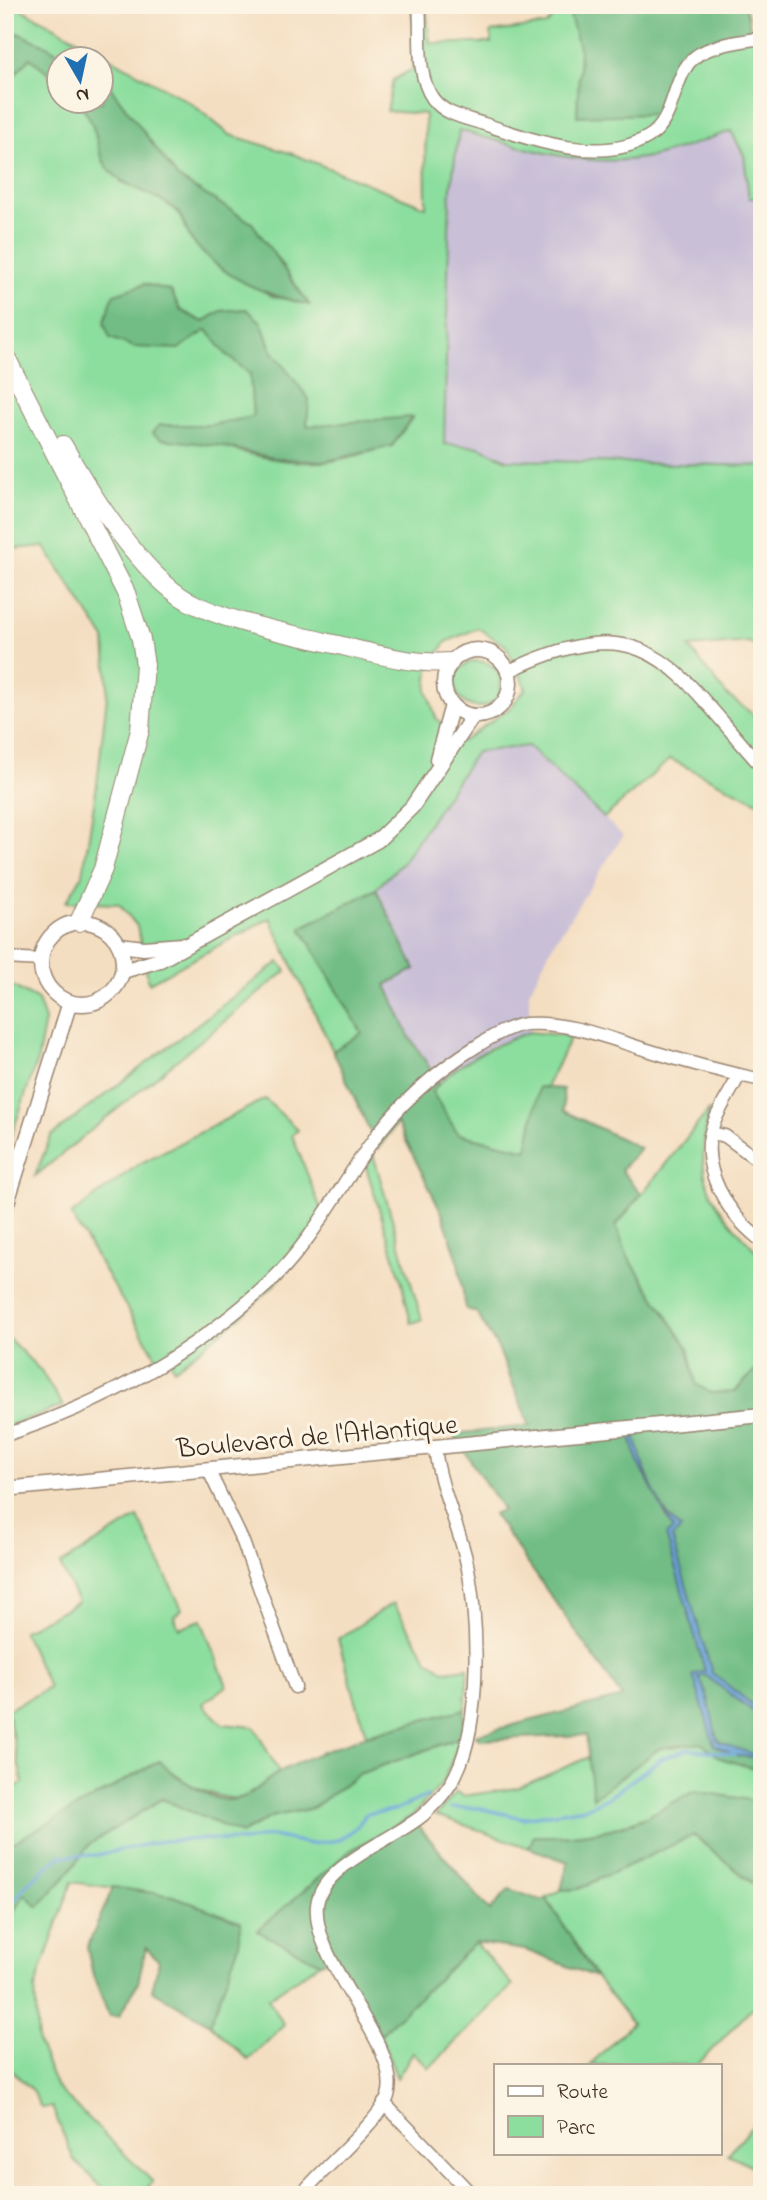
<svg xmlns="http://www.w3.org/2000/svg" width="767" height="2200" font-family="'Indie Flower',sans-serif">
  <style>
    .industrial { fill: #c9bfd7 }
    .green { fill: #8cde9e; stroke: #64845e; stroke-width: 2; fill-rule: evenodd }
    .forest { fill: #71bd85; stroke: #567452; stroke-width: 2 }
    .water { fill: #68a5da; stroke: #52687c; stroke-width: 2 }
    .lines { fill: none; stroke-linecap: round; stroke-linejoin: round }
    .stream { stroke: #68a5da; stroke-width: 3.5 }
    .minor-casing { stroke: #988470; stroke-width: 15 }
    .major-casing { stroke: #988470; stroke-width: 17 }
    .highway-casing { stroke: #988470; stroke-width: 20 }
    .minor { stroke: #fff; stroke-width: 12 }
    .major { stroke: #fff; stroke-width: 14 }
    .highway { stroke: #fff; stroke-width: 18 }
    .labels { text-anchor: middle; stroke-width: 6; stroke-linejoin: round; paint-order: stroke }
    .street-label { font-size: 28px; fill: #3b2a1e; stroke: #fcf5e5 }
  </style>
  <rect width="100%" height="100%" fill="#fcf5e5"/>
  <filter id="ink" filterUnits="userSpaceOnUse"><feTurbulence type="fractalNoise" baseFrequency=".0143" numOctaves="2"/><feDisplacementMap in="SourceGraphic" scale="14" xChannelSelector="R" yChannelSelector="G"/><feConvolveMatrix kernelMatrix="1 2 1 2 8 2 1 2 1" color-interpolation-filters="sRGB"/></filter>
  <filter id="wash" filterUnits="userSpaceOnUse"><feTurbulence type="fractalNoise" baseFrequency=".00686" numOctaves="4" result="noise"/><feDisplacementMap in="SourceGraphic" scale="28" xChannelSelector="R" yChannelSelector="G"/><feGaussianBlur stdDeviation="1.57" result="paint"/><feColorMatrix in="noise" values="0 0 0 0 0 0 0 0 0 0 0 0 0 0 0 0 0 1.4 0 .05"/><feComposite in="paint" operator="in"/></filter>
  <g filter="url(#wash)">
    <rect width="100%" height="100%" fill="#f4dec1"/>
    <g class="industrial">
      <path d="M459,129L553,156L595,160L649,157L731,131L744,155L749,198H762V466L506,460L480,447L444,444L450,195Z"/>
      <path d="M527,746L623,836L552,946L529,992V1032L490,1046L439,1082L409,1036L385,984L415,968L376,889L403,862L476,752Z"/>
    </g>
    <g class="green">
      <path d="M5,5H13L42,20L191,103L230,135L293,154L426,207L425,114L387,111L393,80L413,69L415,33L411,5H426L430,43H491V32L546,25L555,16L553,5H567L580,51L577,116L662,100C690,41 688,44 751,31L762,43V198H749L744,155L731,131C705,139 677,152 649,157C585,169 520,147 459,130L450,195L444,444L480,447L507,460L762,466V650L749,642L689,647L727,695L762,721V804L670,759L604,818L528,746L476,752L403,862L376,889L301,928L362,1033L333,1051L270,918L149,983L137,926L119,904L66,902L83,874L97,784L108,687L105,639L44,546L5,550V85L30,58L59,81L60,102H78L91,116L121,182L153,193L178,212L191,240L271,296L309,304L252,223L178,178L108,84L102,80V60L68,59L43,44L5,28ZM145,284L171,291L180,310L203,322L221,311L246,309L261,322L271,349L308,399L307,427L412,418L392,446C370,451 346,460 323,462C268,466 210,442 159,425H211L253,417L250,374L226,354L207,330L194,337ZM478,628L506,646L526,688L511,707L463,741L436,718L427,690L429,669L446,642Z"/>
      <circle cx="478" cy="684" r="23"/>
      <path d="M279,962L286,971L35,1176L51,1136Z"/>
      <path d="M5,982L38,1000L45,1020L38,1058L5,1154Z"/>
      <path d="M529,1032L571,1036L547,1086L539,1088L527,1150L458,1134L432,1092C455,1062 494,1045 529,1032Z"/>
      <path d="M265,1099L298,1130L292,1135L326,1222C281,1287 236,1322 174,1369L167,1355L158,1360L71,1215L139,1164Z"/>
      <path d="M709,1110C694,1184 708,1199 757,1252L762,1250V1364L734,1392L710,1393L696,1384L688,1348L628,1257L616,1226Z"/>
      <path d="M373,1154L422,1320L411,1323L401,1279L366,1167Z"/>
      <path d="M5,1335L40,1370L63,1406L5,1427Z"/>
      <path d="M138,1517L182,1609L174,1617L179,1628L201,1620L227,1686L203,1704L222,1724L254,1727L279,1772C247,1798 241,1807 200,1789C183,1781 172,1775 159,1761L5,1847V1793L23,1783L7,1710L49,1688L23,1631L78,1602L60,1565Z"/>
      <path d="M393,1603L428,1660L446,1671L468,1668L465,1709L366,1735L338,1639Z"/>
      <path d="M462,1737L442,1784L411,1817L351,1850L258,1930L320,1963L268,1998L284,2025L248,2060L210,2024L239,1944L173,1896L72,1882L35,1988L38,2043L57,2088L153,2182L141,2195H110L74,2160L52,2107L41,2108L32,2090L5,2064V1925L25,1894L37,1906L65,1877L90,1844L162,1799L241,1834L271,1817L313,1808L359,1774Z"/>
      <path d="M701,1743L721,1758L762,1771V1802L695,1791L646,1817L611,1829L568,1837L534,1836L529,1848L436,1815L456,1792L463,1796L517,1788L589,1757L593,1798L660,1748Z"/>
      <path d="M693,1835L762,1891V1998L697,2065H590L632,2023L596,1977L546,1898L561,1890L578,1889Z"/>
      <path d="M475,1943L513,1985L429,2068L413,2052L397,2078L380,2035Z"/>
      <path d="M762,2115V2171L728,2154Z"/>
    </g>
    <g class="forest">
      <path d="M567,5H745L751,31C735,34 718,36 702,41C678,49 663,92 659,114L577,116L580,51Z"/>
      <path d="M5,28L43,44L68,59L60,60L59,81L30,58L5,85Z"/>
      <path d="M102,80L108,84L178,178L252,223L309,305C264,294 225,280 194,243C186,234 185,219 176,210C155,192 119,188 105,164C93,142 99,125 78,102H102Z"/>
      <path d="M145,284L171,291L180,310L203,322L221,311L247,309L261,322L271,349L309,399L307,426L412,417L392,446L323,462L273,458L222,446L161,439L152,433L159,425H211L253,417L250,374L226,354L207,330L178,349L134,347L110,338L104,323L114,294Z"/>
      <path d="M376,889L415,969L386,985L409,1036L439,1082L432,1092L458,1134L527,1150L539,1087L563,1089L564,1111L640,1148L621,1170L641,1194L616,1226L628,1257L688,1348L696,1384L711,1393L734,1392L762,1364V1771L720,1758L701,1743L660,1748L593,1798L586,1735L480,1740L475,1735L622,1697L493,1514L503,1510L453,1434L530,1426L498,1348L476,1312L466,1309L457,1257L442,1213L397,1123L378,1149L333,1051L362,1033L301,928Z"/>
      <path d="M465,1709L462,1737L359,1774L313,1808L271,1817L241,1834L162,1799L90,1844L65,1877L38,1907L25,1894L5,1924V1847L160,1761C171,1774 209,1800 228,1800C252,1800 263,1780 283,1770C340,1740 403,1726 465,1709Z"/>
      <path d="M695,1791L762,1802V1891L694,1835L578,1889L561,1890L568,1862L529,1848L534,1836C572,1837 611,1833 646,1817C663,1809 678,1799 695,1791Z"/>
      <path d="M411,1817L490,1911L509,1889L542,1901L546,1898L596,1977L525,1950L475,1943L380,2035L337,1957L320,1963L257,1931L351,1850Z"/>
      <path d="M113,1887L173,1896L241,1922L239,1944L210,2024L152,1990L159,1961L146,1948L138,1983L119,2016H109L93,1975L87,1948Z"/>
    </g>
    <path class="water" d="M634,1432C641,1461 656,1510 681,1529L672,1537L712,1673L762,1712V1718L705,1675L699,1677L708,1698L717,1740C729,1748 758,1754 762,1758L739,1756L714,1745L693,1675L705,1671L666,1535L673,1529L637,1460L630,1433Z"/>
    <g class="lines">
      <g class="stream">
        <path d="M451,1808H478L523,1818L586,1808L608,1798L661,1759L688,1749L736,1754"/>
        <path d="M5,1912L27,1884L60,1856L97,1855L163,1841L202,1839L242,1841L272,1836L311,1844L339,1840L357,1827L366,1814L395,1810L427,1796"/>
      </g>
    </g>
  </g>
  <g filter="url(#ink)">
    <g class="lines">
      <defs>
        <g id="minor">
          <path d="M419,5C422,34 415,74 433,99C445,115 466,118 484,124C533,140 600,165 648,137C680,119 669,65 705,51C722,43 744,41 762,38"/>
          <path d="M509,671C650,603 674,670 762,767"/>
          <path d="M5,958L41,960"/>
          <path d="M739,1075C731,1093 718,1109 712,1128C699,1168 728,1214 758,1238L762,1233"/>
          <path d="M711,1133L725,1136L762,1163"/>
          <path d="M5,1435C105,1403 192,1354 269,1283C311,1243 336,1193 369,1146C396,1106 436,1071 477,1046C491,1037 509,1026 525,1024C566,1021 605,1037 644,1049C682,1061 722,1072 762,1080"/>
          <path d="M208,1469L243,1542L295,1687"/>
          <path d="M384,2103L472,2195"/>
          <path d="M301,2195C320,2171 381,2120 388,2096C403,2047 311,1963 317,1905C321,1865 395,1839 423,1815C435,1804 449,1789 456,1774C482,1722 479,1611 465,1555C456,1520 439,1485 435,1448"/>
        </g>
        <g id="major">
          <circle cx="477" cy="683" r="33"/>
          <path d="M437,759L452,705"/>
          <circle cx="82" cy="963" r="41"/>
          <path d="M119,945L144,948L182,945"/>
          <path d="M123,971L160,960L378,840L412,807L473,716"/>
          <path d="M5,1209L70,1002"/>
          <path d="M5,1489L762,1415"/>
        </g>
        <g id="highway">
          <path d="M5,355L126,593L141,639L145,665L140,730L103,869L79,922"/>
          <path d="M63,445C89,492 142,575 188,601C230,623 280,631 325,642C366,651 408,665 450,662"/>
        </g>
      </defs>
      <use href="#minor" class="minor-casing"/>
      <use href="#major" class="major-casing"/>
      <use href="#highway" class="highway-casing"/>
      <use href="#minor" class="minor"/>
      <use href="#major" class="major"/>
      <use href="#highway" class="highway"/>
    </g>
  </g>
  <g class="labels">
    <g class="street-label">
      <text transform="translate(317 1435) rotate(-5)" y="10">Boulevard de l'Atlantique</text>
    </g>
  </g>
  <rect width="767" height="2200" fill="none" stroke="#fcf5e5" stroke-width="28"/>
  <rect x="494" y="2064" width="228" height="91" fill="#fcf5e5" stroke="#afa495" stroke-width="2"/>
  <rect x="508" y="2086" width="35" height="10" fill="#ffffff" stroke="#afa495" stroke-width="2"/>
  <text x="557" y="2098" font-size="21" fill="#3b2a1e">Route</text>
  <rect x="508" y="2116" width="35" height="21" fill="#8cde9e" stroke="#afa495" stroke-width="2"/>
  <text x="557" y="2134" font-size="21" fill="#3b2a1e">Parc</text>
  <g transform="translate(80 80) rotate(171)"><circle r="33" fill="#fcf5e5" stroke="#afa495" stroke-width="2"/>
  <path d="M0-5L12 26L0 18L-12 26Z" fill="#1f6fb2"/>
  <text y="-10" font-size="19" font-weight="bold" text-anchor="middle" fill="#3b2a1e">N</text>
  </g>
</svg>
